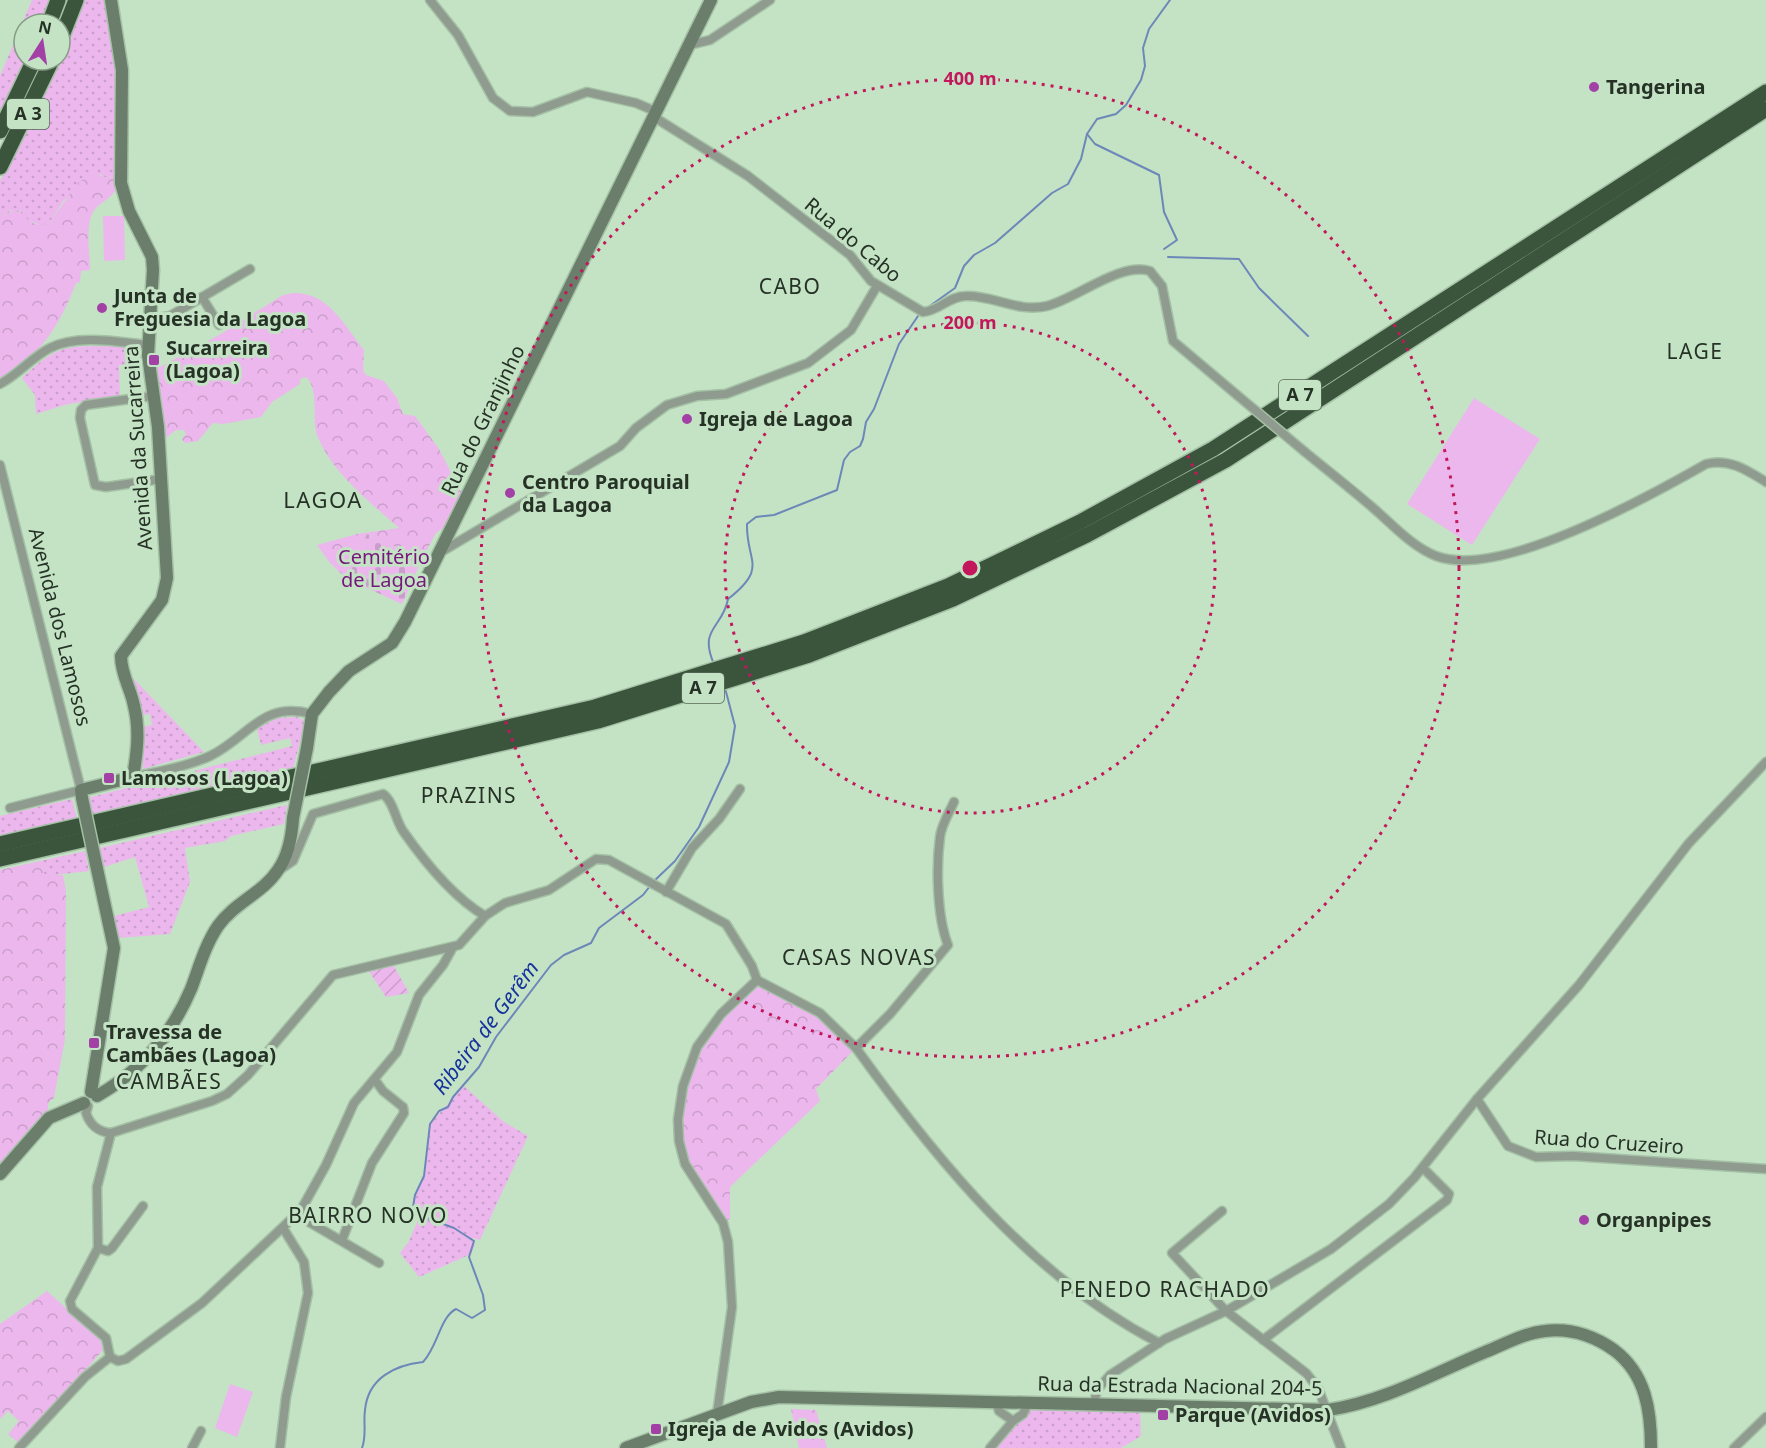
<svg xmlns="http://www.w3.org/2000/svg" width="1766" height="1448" font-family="'Noto Sans',sans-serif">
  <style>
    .grass { fill: url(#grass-dots) }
    .forest { fill: url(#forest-crowns) }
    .cemetery { fill: url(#cemetery-stones) }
    .garden { fill: url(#garden-furrows) }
    .pitch { fill: #ecb7ed }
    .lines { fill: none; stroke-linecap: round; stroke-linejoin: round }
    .stream { stroke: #6d87b8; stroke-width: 2 }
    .street-casing { stroke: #a4c0a5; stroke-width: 11 }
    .secondary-casing { stroke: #a4c0a5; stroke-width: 15 }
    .highway-casing { stroke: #a4c0a5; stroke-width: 18 }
    .street { stroke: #8f9b8f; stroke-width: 8 }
    .secondary { stroke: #6b7d6b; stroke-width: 12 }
    .highway { stroke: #3b553d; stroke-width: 15 }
    .street-bridge-casing { stroke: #a4c0a5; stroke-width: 11; stroke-linecap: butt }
    .secondary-bridge-casing { stroke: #a4c0a5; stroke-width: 15; stroke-linecap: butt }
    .street-bridge { stroke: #8f9b8f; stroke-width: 8 }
    .secondary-bridge { stroke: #6b7d6b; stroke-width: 12 }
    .ring { fill: none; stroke: #c2185b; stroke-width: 3; stroke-dasharray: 3 6 }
    .poi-dot { fill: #a240a6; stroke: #c4e3c5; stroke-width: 2 }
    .labels { text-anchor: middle; stroke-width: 6; stroke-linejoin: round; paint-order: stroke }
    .shield { fill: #c4e3c5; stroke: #556756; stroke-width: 1.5 }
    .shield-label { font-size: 18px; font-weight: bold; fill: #263226 }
    .poi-label { font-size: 20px; font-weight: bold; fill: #263226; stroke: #c4e3c5; text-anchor: start }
    .street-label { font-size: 20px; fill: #263226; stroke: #c4e3c5 }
    .park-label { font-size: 20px; fill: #77167c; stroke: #c4e3c5 }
    .neighbourhood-label { font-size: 21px; letter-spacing: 1.5px; fill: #263226; stroke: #c4e3c5 }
    .water-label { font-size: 21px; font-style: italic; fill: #16329b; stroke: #c4e3c5 }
    .quarter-label { font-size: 22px; letter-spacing: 1.5px; fill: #263226; stroke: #c4e3c5 }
    .centre { fill: #c2185b; stroke: #c4e3c5; stroke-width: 3 }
    .ring-label { font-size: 18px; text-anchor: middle; font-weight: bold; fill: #c2185b; stroke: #c4e3c5; stroke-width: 6; stroke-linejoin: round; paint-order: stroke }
  </style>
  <defs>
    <pattern id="grass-dots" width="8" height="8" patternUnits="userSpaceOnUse" patternTransform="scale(1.5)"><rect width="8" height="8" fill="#ecb7ed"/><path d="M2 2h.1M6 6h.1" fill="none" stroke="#ca9ecb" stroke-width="1.8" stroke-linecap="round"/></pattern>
    <pattern id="forest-crowns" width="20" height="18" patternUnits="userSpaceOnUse" patternTransform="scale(1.5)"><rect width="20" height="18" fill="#ecb7ed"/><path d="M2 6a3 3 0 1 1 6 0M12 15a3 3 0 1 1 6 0" fill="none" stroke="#ca9ecb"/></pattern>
    <pattern id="cemetery-stones" width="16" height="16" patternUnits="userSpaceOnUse" patternTransform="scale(1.5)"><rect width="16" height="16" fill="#ecb7ed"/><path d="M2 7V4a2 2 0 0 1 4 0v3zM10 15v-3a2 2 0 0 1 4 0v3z" fill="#ca9ecb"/></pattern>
    <pattern id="garden-furrows" width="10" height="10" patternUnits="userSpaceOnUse" patternTransform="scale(1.5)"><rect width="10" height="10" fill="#ecb7ed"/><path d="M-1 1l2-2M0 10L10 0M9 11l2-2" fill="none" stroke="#ca9ecb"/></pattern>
  </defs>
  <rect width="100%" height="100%" fill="#c4e3c5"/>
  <g class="grass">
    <path d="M32,0H49L40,24H24L25,60L0,113V76Z"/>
    <path d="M83,0H106L117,57L116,176L105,177L100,174L64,200L49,223L42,226L23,218L20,210H11L7,215L0,214V181L40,104Z"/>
    <path d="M117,346L137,350L144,365H119L120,397L68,404L36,414L35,395L22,378C61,342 66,347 117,346Z"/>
    <path d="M127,653L130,675L204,752L143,769L142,727L152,725L150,714L140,715L125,668Z"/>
    <path d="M297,717L303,720L304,727L293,769L90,816L87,798L292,746L290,738L261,745L257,728L278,718Z"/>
    <path d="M72,799L77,819L0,836V816Z"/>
    <path d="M287,805L284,824L231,836L225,841L185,848L190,882L170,934L118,938L114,916L149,907L135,857L101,868L95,849Z"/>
    <path d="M85,851L89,871L45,876L40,861Z"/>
    <path d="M464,1086L504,1122L528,1136L480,1240L472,1238L475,1245L471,1254L419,1277L400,1253L408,1243L420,1216L416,1214L413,1207L415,1195L424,1176L430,1124Z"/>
    <path d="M1028,1403L1140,1405L1141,1436L1121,1448H990Z"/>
  </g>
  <g class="forest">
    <path d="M93,173L105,177L116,176L117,188C112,199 99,202 93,212C85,227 90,254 90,270L81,271L80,282L76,283C60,325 40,357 0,379V214L7,215L15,208C26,214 30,230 49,223L78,183Z"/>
    <path d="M294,293C328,292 345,326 364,350L363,370L366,375L384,381L397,398L403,414L415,416L439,449L463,495L450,523L436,533L422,559L367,534L347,579L330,563L317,545L357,534L399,528C370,502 331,472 317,435C312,419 319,388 306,377L300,379V384L272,402L261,417L223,424L213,423L198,441L185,443L182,439L186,434L184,430H176L163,440L154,370L219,335L283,295Z"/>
    <path d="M40,861L45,875H63L66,891L65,1039L54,1098L48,1103V1113L0,1168V870Z"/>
    <path d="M757,980L809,1006L856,1048L816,1089L820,1101L730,1187V1219L723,1223L685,1164L678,1119L697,1047L721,1014Z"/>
    <path d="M47,1291L100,1339L103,1350L20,1444L8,1434L19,1421L8,1411L0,1419V1324Z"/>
    <path d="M791,1409L816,1410L827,1448H799Z"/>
  </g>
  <path class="cemetery" d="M367,534L422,559L402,604L347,579Z"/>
  <path class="garden" d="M394,966L409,993L386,997L368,970Z"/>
  <g class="pitch">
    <path d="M103,216H124L125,260L104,261Z"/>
    <path d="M1474,398L1540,439L1472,545L1407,504Z"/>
    <path d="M230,1384L253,1392L237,1437L215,1428Z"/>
  </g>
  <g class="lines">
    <g class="stream">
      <path d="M1087,134L1095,144L1159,175L1164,212L1177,240L1164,249"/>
      <path d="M1168,257L1239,259L1259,288L1308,336"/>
      <path d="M927,308L955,288L964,266L974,255L995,243L1052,193L1068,184L1081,159L1087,134L1097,119L1116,114L1126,105L1141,80L1145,66L1143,48L1149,29L1170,0"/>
      <path d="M714,664C698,628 723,628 728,599C769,567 746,562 747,524L756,517L774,515L837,490L844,460L850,452L860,446L863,439L866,422L874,409L899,344L918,316"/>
      <path d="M653,882L675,861L699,827L729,762L735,726L725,688"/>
      <path d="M362,1448C367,1435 363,1423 365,1410C368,1378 395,1365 423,1362C438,1346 440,1317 456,1309L472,1318L485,1310L483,1295L469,1257L474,1241L454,1228L416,1214L413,1207L415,1195L424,1176L430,1124L439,1111L448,1107L453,1097L479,1067L496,1037L551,965L564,955L591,943L599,928L643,895L650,886"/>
    </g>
    <defs>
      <g id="street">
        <path d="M430,0L458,35L493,98L510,111L533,112L587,92L636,103L657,112"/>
        <path d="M689,45L710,40L770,0"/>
        <path d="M654,117L748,176L850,255L871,281L923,312C939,311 949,296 966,296C993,295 1018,313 1047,306C1078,298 1119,262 1150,271L1162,286L1173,341L1237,395"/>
        <path d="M202,297L219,325"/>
        <path d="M152,319L170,316L250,269"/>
        <path d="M0,384C19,374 32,357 50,348C77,334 119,342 149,345"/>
        <path d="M153,396L86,405L81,410L80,418L95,485L106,487L161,479"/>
        <path d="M1305,452C1327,470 1350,488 1372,507C1391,523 1412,547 1436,556C1500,580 1650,496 1706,464C1729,458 1747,470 1766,482"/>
        <path d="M0,465L81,790L10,808"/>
        <path d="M441,552L620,446L636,428L667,405L697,396L726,394L808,363L851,330L877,286"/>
        <path d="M133,777C159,771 186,767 210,756C248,738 262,700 312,714"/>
        <path d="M278,871L293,861L313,814L383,794C394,802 395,819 403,831C424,861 453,897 485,916"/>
        <path d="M666,892L692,848L719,819L740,789"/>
        <path d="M757,980L820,1013L856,1048L890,1014L948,945C937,917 936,867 940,837C941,826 949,813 954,802"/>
        <path d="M856,1048C938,1162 1032,1277 1159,1343"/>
        <path d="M1477,1099L1508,1146L1536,1157L1573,1156L1766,1169"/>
        <path d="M88,1106L86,1113C90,1125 99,1132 111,1133L212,1101L227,1094L248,1075L333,975L459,945L485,916L505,903L549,890L596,859L609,860L726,924L752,966L757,980"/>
        <path d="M1222,1211L1172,1253L1226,1311L1306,1373L1318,1388L1341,1448"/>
        <path d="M297,1215L379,1263"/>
        <path d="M342,1240L372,1163L404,1113L403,1107L383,1091L375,1080"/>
        <path d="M98,1248L108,1251L112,1248L143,1206"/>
        <path d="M1263,1340L1447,1200L1449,1194L1423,1168"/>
        <path d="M110,1357L118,1361L126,1359L202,1303L301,1210L326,1165L354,1103L397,1052L419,995L443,965L453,947"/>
        <path d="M110,1357L106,1338L72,1309L70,1301L98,1248L97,1187L111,1133"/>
        <path d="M996,1402L999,1411L1013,1421L1023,1414L1028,1403"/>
        <path d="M1094,1404L1097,1390L1110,1375L1165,1339L1226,1311L1331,1249L1389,1204L1414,1178L1477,1099L1579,985L1689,843L1766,762"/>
        <path d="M717,1414L732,1307L728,1242L723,1223L685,1164L679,1141L678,1119L683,1086L697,1047L721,1014L757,980"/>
        <path d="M19,1448L85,1377L110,1357"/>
        <path d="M192,1448L201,1431"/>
        <path d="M280,1448L286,1397L308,1293L304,1262L283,1228"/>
        <path d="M990,1448L1013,1421"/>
        <path d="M1734,1448L1766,1417"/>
      </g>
      <g id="secondary">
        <path d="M307,748L312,714L329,692L349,671L392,643L405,622L711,0"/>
        <path d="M82,798L81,790L133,777C137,753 140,730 134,706C131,689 121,675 121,656L162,600L167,578L158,427L148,355L153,270L152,257L129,211L121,183L122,70L111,0"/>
        <path d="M91,1092L114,948L96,864"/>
        <path d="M97,1096C141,1071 171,1036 191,989C199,968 205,945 218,926C234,903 263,893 278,870C288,856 292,835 293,818"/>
        <path d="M0,1174L49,1118L84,1103"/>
        <path d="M626,1448L751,1402L779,1397L1328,1410C1383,1402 1435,1373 1485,1352C1505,1344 1524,1333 1545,1331C1570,1328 1594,1336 1614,1350C1646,1374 1651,1411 1651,1448"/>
      </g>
      <g id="highway">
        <path d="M49,24L58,0"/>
        <path d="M60,41L76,0"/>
        <path d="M0,131L34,60"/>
        <path d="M0,167L52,60"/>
        <path d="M0,844L595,707L804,642L948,586L1080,522L1213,449L1766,92"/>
        <path d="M0,859L598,721L809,655L953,599L1087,535L1226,460L1766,109"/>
      </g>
    </defs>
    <use href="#street" class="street-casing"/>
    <use href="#secondary" class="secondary-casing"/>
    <use href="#highway" class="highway-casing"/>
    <use href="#street" class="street"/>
    <use href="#secondary" class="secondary"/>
    <use href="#highway" class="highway"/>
    <defs>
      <path id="street-bridge" d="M1237,395L1305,452"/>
      <g id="secondary-bridge">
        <path d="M82,798L96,864"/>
        <path d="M293,818L307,748"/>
      </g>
    </defs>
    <use href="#street-bridge" class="street-bridge-casing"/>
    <use href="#secondary-bridge" class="secondary-bridge-casing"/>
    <use href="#street-bridge" class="street-bridge"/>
    <use href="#secondary-bridge" class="secondary-bridge"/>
  </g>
  <g class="ring">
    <circle cx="970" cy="568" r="245"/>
    <circle cx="970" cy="568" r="489"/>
  </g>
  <g class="poi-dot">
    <circle cx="1594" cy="87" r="6"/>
    <circle cx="102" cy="308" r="6"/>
    <rect x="148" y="354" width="12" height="12" rx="3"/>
    <circle cx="687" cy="419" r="6"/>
    <circle cx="510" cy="493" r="6"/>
    <rect x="103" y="772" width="12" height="12" rx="3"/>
    <rect x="88" y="1037" width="12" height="12" rx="3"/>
    <circle cx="1584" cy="1220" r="6"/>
    <rect x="1157" y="1409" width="12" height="12" rx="3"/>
    <rect x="650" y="1423" width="12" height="12" rx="3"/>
  </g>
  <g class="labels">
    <g class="shield">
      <rect x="7" y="99" width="42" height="30" rx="4.5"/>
      <rect x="1279" y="380" width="42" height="30" rx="4.5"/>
      <rect x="682" y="673" width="42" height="30" rx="4.5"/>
    </g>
    <g class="shield-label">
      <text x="28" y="120">A 3</text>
      <text x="1300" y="401">A 7</text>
      <text x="703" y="694">A 7</text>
    </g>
    <g class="poi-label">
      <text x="1606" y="94">Tangerina</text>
      <text x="114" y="303">Junta de<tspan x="114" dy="23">Freguesia da Lagoa</tspan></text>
      <text x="166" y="355">Sucarreira<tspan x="166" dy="23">(Lagoa)</tspan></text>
      <text x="699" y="426">Igreja de Lagoa</text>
      <text x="522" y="489">Centro Paroquial<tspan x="522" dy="23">da Lagoa</tspan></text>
      <text x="121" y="785">Lamosos (Lagoa)</text>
      <text x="106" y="1039">Travessa de<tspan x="106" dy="23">Cambães (Lagoa)</tspan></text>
      <text x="1596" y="1227">Organpipes</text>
      <text x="1175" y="1422">Parque (Avidos)</text>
      <text x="668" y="1436">Igreja de Avidos (Avidos)</text>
    </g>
    <g class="street-label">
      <text transform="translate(853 240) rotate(40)" y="7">Rua do Cabo</text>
      <text transform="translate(483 420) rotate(-64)" y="7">Rua do Granjinho</text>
      <text transform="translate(138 448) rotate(-94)" y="7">Avenida da Sucarreira</text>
      <text transform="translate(60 627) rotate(76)" y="7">Avenida dos Lamosos</text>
      <text transform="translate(1609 1142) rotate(4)" y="7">Rua do Cruzeiro</text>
      <text transform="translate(1180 1386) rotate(1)" y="7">Rua da Estrada Nacional 204-5</text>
    </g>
    <g class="park-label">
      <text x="384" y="564">Cemitério<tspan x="384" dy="23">de Lagoa</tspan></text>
    </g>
    <g class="neighbourhood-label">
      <text x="790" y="294">CABO</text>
      <text x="1695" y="359">LAGE</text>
      <text x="469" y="803">PRAZINS</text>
      <text x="859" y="965">CASAS NOVAS</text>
      <text x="169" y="1089">CAMBÃES</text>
      <text x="368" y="1223">BAIRRO NOVO</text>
      <text x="1165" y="1297">PENEDO RACHADO</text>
    </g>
    <g class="water-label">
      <text transform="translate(486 1028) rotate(-53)" y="7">Ribeira de Gerêm</text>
    </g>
    <g class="quarter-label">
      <text x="323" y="508">LAGOA</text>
    </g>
  </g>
  <circle cx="970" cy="568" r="9" class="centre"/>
  <g class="ring-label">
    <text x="970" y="85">400 m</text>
    <text x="970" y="329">200 m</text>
  </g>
  <g transform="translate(42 42) rotate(12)"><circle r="28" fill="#c4e3c5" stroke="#859c85" stroke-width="1.5"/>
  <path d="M0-4.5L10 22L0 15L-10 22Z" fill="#a240a6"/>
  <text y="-9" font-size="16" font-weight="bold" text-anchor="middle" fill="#263226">N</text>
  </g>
</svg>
